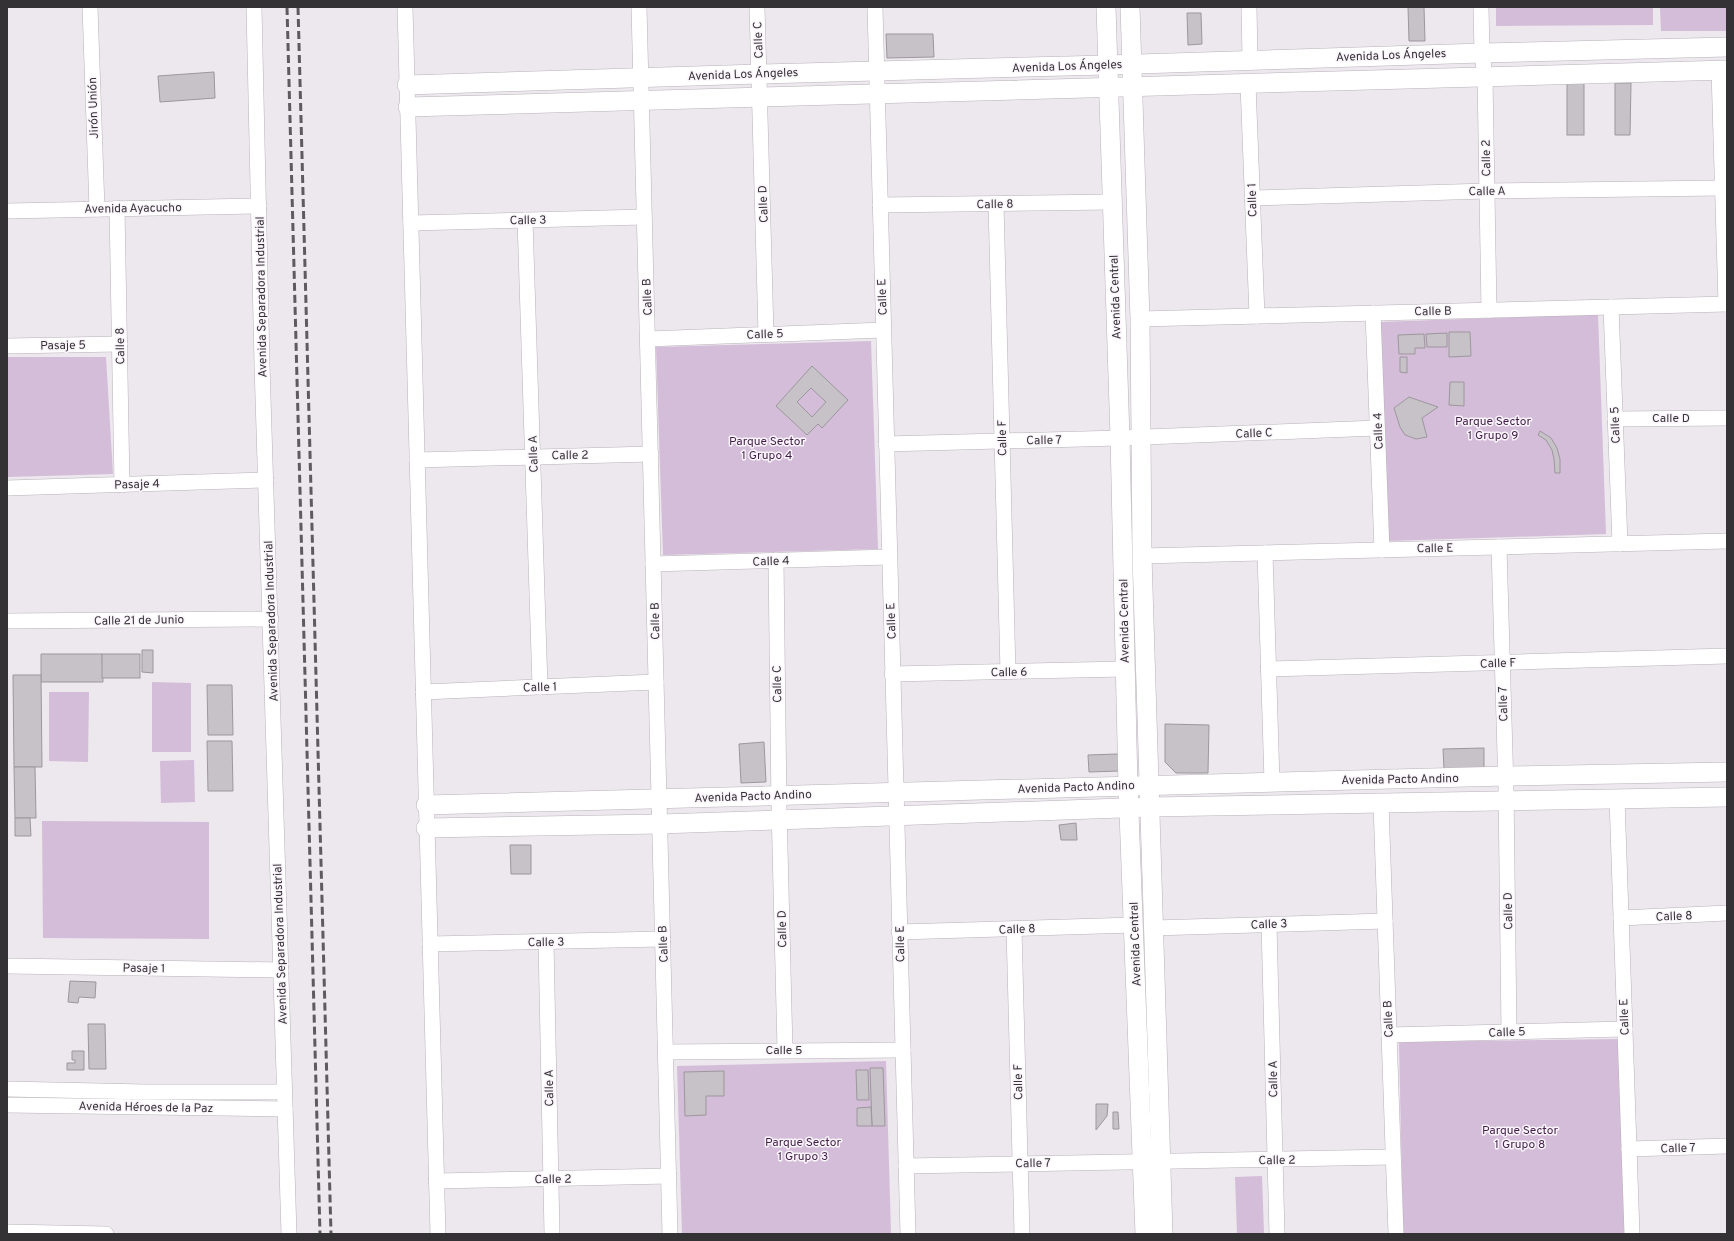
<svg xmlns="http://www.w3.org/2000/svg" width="1734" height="1241" font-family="Overpass,sans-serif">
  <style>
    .green { fill: #d4bdd8 }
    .building { fill: #c7c2c8; stroke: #9c979d; fill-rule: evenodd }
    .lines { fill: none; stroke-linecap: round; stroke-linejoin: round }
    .minor-casing { stroke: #b8b2b9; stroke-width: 16 }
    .tertiary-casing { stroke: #b8b2b9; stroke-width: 20 }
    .minor { stroke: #fff; stroke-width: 15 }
    .tertiary { stroke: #fff; stroke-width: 19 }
    .rail { stroke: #5e5b5f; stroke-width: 3; stroke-dasharray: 8 4; stroke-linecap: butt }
    .labels { text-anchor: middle; stroke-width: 3; stroke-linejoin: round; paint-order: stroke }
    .street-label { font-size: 12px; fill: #343235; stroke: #faf5fb }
    .park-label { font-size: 12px; fill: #421e48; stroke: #faf5fb }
  </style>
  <rect width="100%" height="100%" fill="#ede7ee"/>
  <g class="green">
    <path d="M1496,7H1653V25L1496,26Z"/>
    <path d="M1660,7H1727V31H1661Z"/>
    <path d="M1598,314L1606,534L1388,541L1379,322Z"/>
    <path d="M871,341L878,549L663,555L656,347Z"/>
    <path d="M7,357H106L113,474L7,477Z"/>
    <path d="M152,682L191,683V752H152Z"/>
    <path d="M49,692H89L88,762L49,761Z"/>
    <path d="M194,760L195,802L161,803L160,761Z"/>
    <path d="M42,821L209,822V939L43,938Z"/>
    <path d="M1620,1039L1625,1234H1403L1399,1042Z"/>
    <path d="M886,1061L891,1234H682L677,1066Z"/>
    <path d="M1262,1176L1264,1234H1237L1235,1177Z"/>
  </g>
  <g class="building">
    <path d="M1408,7H1424L1425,41H1409Z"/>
    <path d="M1187,13H1201L1202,44L1188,45Z"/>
    <path d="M886,34H933L934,57L887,58Z"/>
    <path d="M214,72L215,98L160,102L158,76Z"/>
    <rect x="1567" y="83" width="17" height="52"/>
    <path d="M1615,83H1631L1630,135H1615Z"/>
    <path d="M1449,332H1470L1471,356L1449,357Z"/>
    <path d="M1447,333V347H1427L1426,334Z"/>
    <path d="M1424,334L1425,348H1415V354H1399L1398,335Z"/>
    <path d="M1400,357H1407V373L1400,372Z"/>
    <path d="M812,366L848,400L822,428L818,424L807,435L776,406ZM811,388L826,402L812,417L797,402Z"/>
    <path d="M1450,382H1464V406L1449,405Z"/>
    <path d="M1409,397L1438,407L1422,418L1427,437L1416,439L1405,435L1400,427L1394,408Z"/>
    <path d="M1540,431L1551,438L1557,448L1560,459V473H1555L1554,459L1552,450L1546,440L1538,435Z"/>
    <path d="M142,650H153V673L142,672Z"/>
    <path d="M41,654H102L103,682H41Z"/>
    <rect x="102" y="654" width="38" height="24"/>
    <path d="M13,675H41L42,767H14Z"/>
    <path d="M207,685H232L233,735H208Z"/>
    <path d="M1165,724L1209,725L1208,773H1176L1165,762Z"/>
    <path d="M207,741H232L233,791H208Z"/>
    <path d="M764,742L766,782L741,783L739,744Z"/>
    <path d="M1484,748V768L1444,769L1443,749Z"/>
    <path d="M1118,754L1119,771L1089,772L1088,755Z"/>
    <path d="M14,767H35L36,818H15Z"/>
    <path d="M15,818H30L31,836H15Z"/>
    <path d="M1076,823L1077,840H1061L1059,825Z"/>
    <path d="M510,845H531V874H511Z"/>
    <path d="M70,981L96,982L95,998L79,997L78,1003L68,1002Z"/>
    <path d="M88,1024H105L106,1069H89Z"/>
    <path d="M72,1051H84V1070H67V1063H75V1060H72Z"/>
    <path d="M870,1068H883L885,1126H872Z"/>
    <path d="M856,1070H868L869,1100H857Z"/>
    <path d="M724,1071V1096H706V1115L685,1116L684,1072Z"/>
    <path d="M1096,1104H1108L1107,1116L1096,1130Z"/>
    <path d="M871,1107L872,1126H857V1108Z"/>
    <path d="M1113,1112H1118L1119,1129H1113Z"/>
  </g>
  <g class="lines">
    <defs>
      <g id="minor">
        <path d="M90,7L97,209"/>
        <path d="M254,7L262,365L289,1234"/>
        <path d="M405,7L438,1234"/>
        <path d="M639,7L670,1234"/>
        <path d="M757,7L766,334"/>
        <path d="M875,7L908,1234"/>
        <path d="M1249,7L1250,60"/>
        <path d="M1481,7L1482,53L1485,77L1489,310"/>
        <path d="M1719,70L1726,304"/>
        <path d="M1248,84L1257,316"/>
        <path d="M1252,198L1487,191L1722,188"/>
        <path d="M996,204L1008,672"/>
        <path d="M880,205L1111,202"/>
        <path d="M117,208L122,485"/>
        <path d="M7,211L259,206"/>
        <path d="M525,220L540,687"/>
        <path d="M411,223L644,217"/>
        <path d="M1611,307L1620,544"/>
        <path d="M1373,313L1382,550"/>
        <path d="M1140,319L1727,304"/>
        <path d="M648,339L883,330"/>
        <path d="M7,346L120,344"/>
        <path d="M1615,419L1727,418"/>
        <path d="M886,444L1120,438L1377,428"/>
        <path d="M417,460L651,454"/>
        <path d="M7,488L266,480"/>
        <path d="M1499,547L1506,789L1509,1032"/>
        <path d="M1265,553L1272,782"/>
        <path d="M1142,556L1727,541"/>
        <path d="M776,560L779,807L785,1050"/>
        <path d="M653,564L889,557"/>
        <path d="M7,621L271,619"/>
        <path d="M1268,669L1727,656"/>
        <path d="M892,674L1125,669"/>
        <path d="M423,692L656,682"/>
        <path d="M1617,799L1632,1234"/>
        <path d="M1381,804L1396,1234"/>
        <path d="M1621,918L1727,913"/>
        <path d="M1269,924L1277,1234"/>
        <path d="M1153,928L1385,921"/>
        <path d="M1014,929L1022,1234"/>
        <path d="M899,932L1134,925"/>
        <path d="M546,942L552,1234"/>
        <path d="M430,944L663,939"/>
        <path d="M7,966L281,970"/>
        <path d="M1389,1035L1625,1029"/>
        <path d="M666,1052L903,1050"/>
        <path d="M7,1089L145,1092H284"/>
        <path d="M7,1105L285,1109"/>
        <path d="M1629,1149L1727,1146"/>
        <path d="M906,1166L1393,1157"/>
        <path d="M436,1181L669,1176"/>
        <path d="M7,1232L106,1234"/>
      </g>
      <g id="tertiary">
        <path d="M1106,7L1120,438L1128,786L1145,1234"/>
        <path d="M1130,7L1140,319L1142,556L1163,1234"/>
        <path d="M407,85L759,74L1107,65L1482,53L1727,47"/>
        <path d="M408,107L1727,70"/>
        <path d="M426,805L1506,776L1727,772"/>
        <path d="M426,828L660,824L1150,807L1727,797"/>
      </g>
    </defs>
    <use href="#minor" class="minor-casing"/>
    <use href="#tertiary" class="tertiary-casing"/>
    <use href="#minor" class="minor"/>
    <use href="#tertiary" class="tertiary"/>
    <g class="rail">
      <path d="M287,7L320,1234"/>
      <path d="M298,7L331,1234"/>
    </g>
  </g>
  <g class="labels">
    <g class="street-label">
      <text transform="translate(758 40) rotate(-92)" y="4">Calle C</text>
      <text transform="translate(1391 55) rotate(-2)" y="4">Avenida Los Ángeles</text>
      <text transform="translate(1067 66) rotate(-2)" y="4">Avenida Los Ángeles</text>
      <text transform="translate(743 74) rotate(-2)" y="4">Avenida Los Ángeles</text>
      <text transform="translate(93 108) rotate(-92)" y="4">Jirón Unión</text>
      <text transform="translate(1486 158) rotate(-91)" y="4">Calle 2</text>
      <text transform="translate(1487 191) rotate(-1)" y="4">Calle A</text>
      <text transform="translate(1252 200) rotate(-92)" y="4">Calle 1</text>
      <text transform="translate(763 204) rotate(-92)" y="4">Calle D</text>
      <text transform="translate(995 204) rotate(-1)" y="4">Calle 8</text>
      <text transform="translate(133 208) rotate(-1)" y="4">Avenida Ayacucho</text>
      <text transform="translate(528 220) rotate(-1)" y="4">Calle 3</text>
      <text transform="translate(261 297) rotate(-91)" y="4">Avenida Separadora Industrial</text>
      <text transform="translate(647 297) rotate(-92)" y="4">Calle B</text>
      <text transform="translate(882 297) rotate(-92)" y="4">Calle E</text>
      <text transform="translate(1115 297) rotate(-92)" y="4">Avenida Central</text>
      <text transform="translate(1433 311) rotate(-1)" y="4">Calle B</text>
      <text transform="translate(765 334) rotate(-2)" y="4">Calle 5</text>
      <text transform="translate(63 345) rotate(-1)" y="4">Pasaje 5</text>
      <text transform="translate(120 346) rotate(-91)" y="4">Calle 8</text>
      <text x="1671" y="422">Calle D</text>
      <text transform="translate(1615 425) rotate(-92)" y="4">Calle 5</text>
      <text transform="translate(1378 431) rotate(-92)" y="4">Calle 4</text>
      <text transform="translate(1254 433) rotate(-2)" y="4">Calle C</text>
      <text transform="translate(1002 438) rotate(-91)" y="4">Calle F</text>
      <text transform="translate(1044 440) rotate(-1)" y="4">Calle 7</text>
      <text transform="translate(533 454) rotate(-92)" y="4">Calle A</text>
      <text transform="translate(570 455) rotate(-1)" y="4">Calle 2</text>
      <text transform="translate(137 484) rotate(-2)" y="4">Pasaje 4</text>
      <text transform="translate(1435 548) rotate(-1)" y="4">Calle E</text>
      <text transform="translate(771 561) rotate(-2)" y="4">Calle 4</text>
      <text transform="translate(139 620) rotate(-1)" y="4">Calle 21 de Junio</text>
      <text transform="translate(271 621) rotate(-92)" y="4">Avenida Separadora Industrial</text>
      <text transform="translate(655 621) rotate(-91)" y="4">Calle B</text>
      <text transform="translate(891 621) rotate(-92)" y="4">Calle E</text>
      <text transform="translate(1124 621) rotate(-91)" y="4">Avenida Central</text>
      <text transform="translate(1498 663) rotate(-2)" y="4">Calle F</text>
      <text transform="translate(1009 672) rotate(-1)" y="4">Calle 6</text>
      <text transform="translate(777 684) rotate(-91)" y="4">Calle C</text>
      <text transform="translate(540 687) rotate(-2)" y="4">Calle 1</text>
      <text transform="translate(1503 704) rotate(-92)" y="4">Calle 7</text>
      <text transform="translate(1400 779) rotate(-1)" y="4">Avenida Pacto Andino</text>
      <text transform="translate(1076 787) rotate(-2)" y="4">Avenida Pacto Andino</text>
      <text transform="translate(753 796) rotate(-2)" y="4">Avenida Pacto Andino</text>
      <text transform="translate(1508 911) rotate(-91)" y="4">Calle D</text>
      <text transform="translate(1674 916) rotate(-2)" y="4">Calle 8</text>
      <text transform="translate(1269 924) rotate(-2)" y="4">Calle 3</text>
      <text transform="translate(782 929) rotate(-91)" y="4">Calle D</text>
      <text transform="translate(1017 929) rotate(-2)" y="4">Calle 8</text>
      <text transform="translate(546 942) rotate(-1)" y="4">Calle 3</text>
      <text transform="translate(280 944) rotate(-92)" y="4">Avenida Separadora Industrial</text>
      <text transform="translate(663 944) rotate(-92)" y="4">Calle B</text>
      <text transform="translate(900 944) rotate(-91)" y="4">Calle E</text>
      <text transform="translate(1135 944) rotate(-92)" y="4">Avenida Central</text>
      <text transform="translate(144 968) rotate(1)" y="4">Pasaje 1</text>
      <text transform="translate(1624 1017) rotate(-92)" y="4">Calle E</text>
      <text transform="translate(1388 1019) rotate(-92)" y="4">Calle B</text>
      <text transform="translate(1507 1032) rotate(-2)" y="4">Calle 5</text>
      <text x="784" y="1054">Calle 5</text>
      <text transform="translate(1273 1079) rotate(-91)" y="4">Calle A</text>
      <text transform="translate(1018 1082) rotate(-91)" y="4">Calle F</text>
      <text transform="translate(549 1088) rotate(-91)" y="4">Calle A</text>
      <text transform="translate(146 1107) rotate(1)" y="4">Avenida Héroes de la Paz</text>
      <text transform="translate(1678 1148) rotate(-2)" y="4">Calle 7</text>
      <text transform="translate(1277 1160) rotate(-1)" y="4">Calle 2</text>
      <text transform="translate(1033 1163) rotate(-1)" y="4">Calle 7</text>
      <text transform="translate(553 1179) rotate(-1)" y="4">Calle 2</text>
    </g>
    <g class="park-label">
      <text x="1493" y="425">Parque Sector<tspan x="1493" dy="14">1 Grupo 9</tspan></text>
      <text x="767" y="445">Parque Sector<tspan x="767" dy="14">1 Grupo 4</tspan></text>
      <text x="1520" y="1134">Parque Sector<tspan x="1520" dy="14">1 Grupo 8</tspan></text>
      <text x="803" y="1146">Parque Sector<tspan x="803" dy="14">1 Grupo 3</tspan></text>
    </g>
  </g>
  <rect width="1734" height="1241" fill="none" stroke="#343235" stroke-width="16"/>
</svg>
